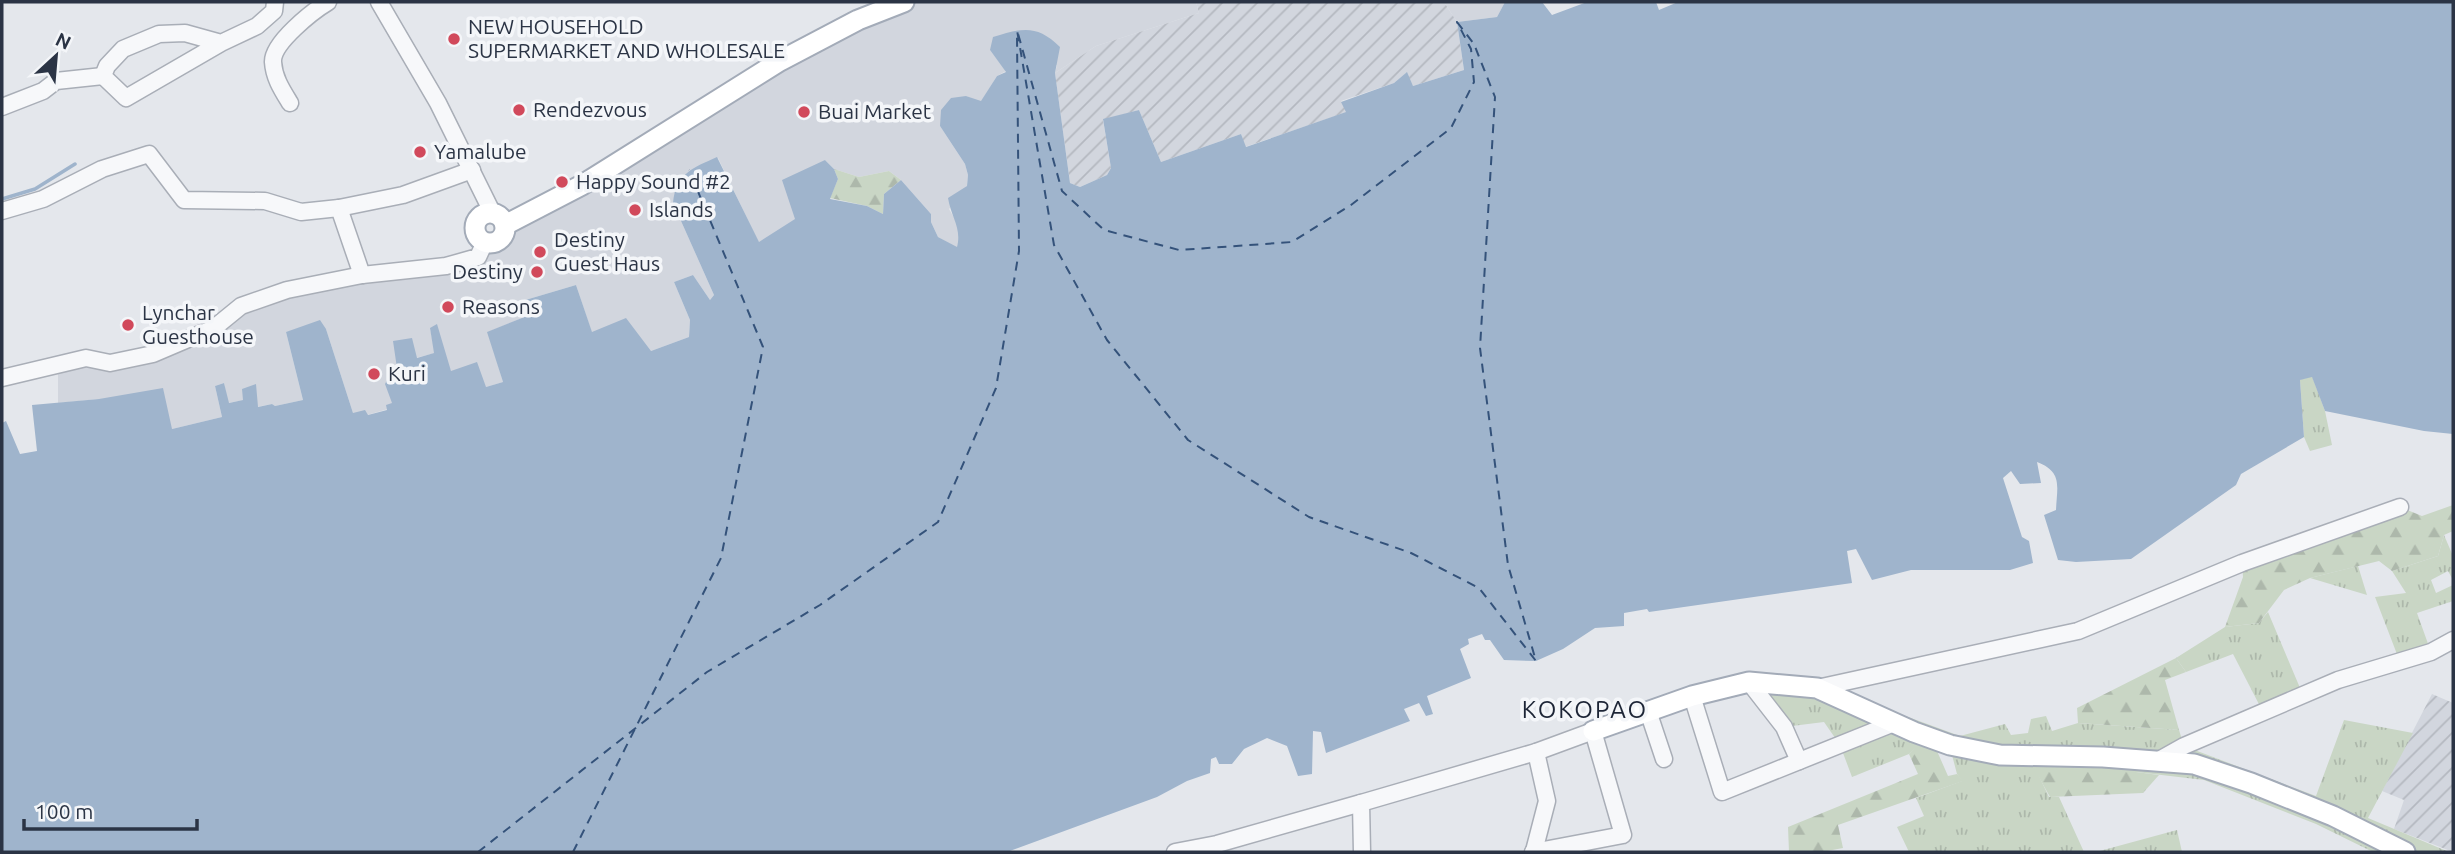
<svg xmlns="http://www.w3.org/2000/svg" width="2455" height="854" font-family="Ubuntu,sans-serif">
  <style>
    .built { fill: #d2d6de }
    .industrial { fill: url(#industrial-furrows) }
    .grass { fill: url(#grass-tufts) }
    .forest { fill: url(#forest-firs) }
    .water { fill: #9fb4cc }
    .lines { fill: none; stroke-linecap: round; stroke-linejoin: round }
    .stream { stroke: #9fb4cc; stroke-width: 3.5 }
    .ferry { stroke: #34527a; stroke-width: 2; stroke-dasharray: 9 7; stroke-linecap: butt }
    .minor-casing { stroke: #a9aeb7; stroke-width: 19 }
    .major-casing { stroke: #a3abb8; stroke-width: 23 }
    .minor { stroke: #f7f8fa; stroke-width: 16 }
    .major { stroke: #fff; stroke-width: 19 }
    .poi-dot { fill: #d1495b; stroke: #f4f6f9; stroke-width: 2.5 }
    .labels { text-anchor: middle; stroke-width: 7; stroke-linejoin: round; paint-order: stroke }
    .poi-label { font-size: 21px; fill: #2b3445; stroke: #f4f6f9; text-anchor: start }
    .quarter-label { font-size: 24px; letter-spacing: 2px; fill: #1d2536; stroke: #f4f6f9 }
  </style>
  <defs>
    <pattern id="industrial-furrows" width="10" height="10" patternUnits="userSpaceOnUse" patternTransform="scale(1.75)"><rect width="10" height="10" fill="#d2d6de"/><path d="M-1 1l2-2M0 10L10 0M9 11l2-2" fill="none" stroke="#b4b8c0"/></pattern>
    <pattern id="grass-tufts" width="24" height="20" patternUnits="userSpaceOnUse" patternTransform="scale(1.75)"><rect width="24" height="20" fill="#c9d6c5"/><path d="M3 7l-1-3M5 7V3M7 7l1-3M15 17l-1-3M17 17v-4M19 17l1-3" fill="none" stroke="#adb8ab"/></pattern>
    <pattern id="forest-firs" width="22" height="20" patternUnits="userSpaceOnUse" patternTransform="scale(1.75)"><rect width="22" height="20" fill="#c9d6c5"/><path d="M5 1l3.5 6h-7zM16 11l3.5 6h-7z" fill="#adb8ab"/></pattern>
  </defs>
  <rect width="100%" height="100%" fill="#e4e7ec"/>
  <g class="built">
    <path d="M904,2H1196L1199,13L1096,46L1055,73L1057,65L990,50L1006,71L997,76L981,102L966,96L940,126L965,164L968,175L967,186L949,209L959,226L960,236L957,248L938,237L931,222V214L901,180L889,171L859,177L834,169L825,160L796,219L759,243L718,158L673,203L714,295L710,300L693,275L674,282L690,320L689,337L651,351L592,333L576,285L522,301L527,316L488,332L503,382L486,387L451,371L430,328L435,353L416,358L399,375L392,403L388,409L367,415L353,413L326,329L286,332L303,400L275,406L272,404L257,407L255,385L244,400L228,403L224,383L215,386L222,417L172,429L99,399L58,403V365L153,354L241,306L446,266L498,241L505,230L738,90Z"/>
    <path d="M1444,2H1505L1497,17L1457,22Z"/>
  </g>
  <g class="industrial">
    <path d="M1196,2H1444L1457,22L1464,70L1413,86L1406,73L1394,83L1341,101L1347,112L1245,147L1241,134L1161,162L1139,110L1103,120L1111,168L1107,175L1080,187L1070,183L1055,73L1096,46L1199,13Z"/>
    <path d="M2432,694L2453,703V852L2394,829L2404,800L2382,791Z"/>
  </g>
  <g class="grass">
    <path d="M2312,376L2325,411L2332,445L2310,451L2304,437L2300,380Z"/>
    <path d="M2444,535L2453,556V580L2448,571L2431,580L2436,593L2453,585V601L2417,613L2431,652L2400,662L2375,597L2406,593L2392,571L2438,556Z"/>
    <path d="M2358,566L2367,595L2310,578Z"/>
    <path d="M2268,612L2303,695L2263,712L2233,654L2186,672L2176,658L2225,627L2259,623Z"/>
    <path d="M1749,682L1817,688L1894,723L1900,714L1960,736L2005,724L2011,735L2028,733L2031,719L2046,716L2052,731L2078,723L2179,730L2184,746L2316,796L2344,720L2413,733L2368,818L2449,852H2373L2316,824L2204,780L2136,772H2037L2049,797H2059L2084,852H1909L1897,827L1924,816L1916,798L1962,781L1957,774L1952,755L1918,745L1909,754L1852,777L1840,745L1824,722L1784,727Z"/>
    <path d="M2177,830L2182,852H2096Z"/>
  </g>
  <g class="forest">
    <path d="M834,169L859,177L889,171L901,180L884,194L883,214L867,206L830,198L838,179Z"/>
    <path d="M2453,505V531L2444,535L2438,556L2392,571L2379,561L2310,578L2284,590L2259,623L2225,627L2243,577L2242,563L2400,507L2422,516Z"/>
    <path d="M2176,658L2186,672L2165,680L2179,730L2078,723L2077,708Z"/>
    <path d="M1917,745L1937,751L1948,776L1957,774L1963,781L1838,825L1843,848L1822,852H1789L1788,827L1918,774L1909,754Z"/>
    <path d="M2036,772H2136L2159,775L2143,793L2050,797Z"/>
  </g>
  <path class="water" d="M1505,2H1542L1552,15L1587,2H1656L1659,10L1678,2H2453V434L2424,431L2325,411L2312,377L2300,380L2304,437L2241,474L2236,485L2131,559L2076,562L2058,560L2044,515L2056,510C2057,486 2063,472 2037,462L2041,483L2020,484L2011,471L2003,478L2022,537L2029,541L2033,563L2010,570H1911L1872,580L1856,549L1847,551L1852,583L1649,612L1647,609L1624,613V626L1595,628L1563,649L1536,661L1504,660L1490,640H1485L1482,634L1468,639L1469,644L1460,649L1471,678L1427,696L1433,714L1426,716L1419,703L1404,709L1410,721L1326,753L1321,732L1313,731L1312,774L1298,776L1287,746L1267,738L1244,749L1232,764H1219L1216,757L1211,759L1210,773L1187,781L1157,797L1007,852H2V423L6,421L20,454L37,451L32,405L99,399L163,388L172,429L222,417L215,386L224,383L229,403L243,400L242,389L256,384L258,407L272,404L275,406L303,400L286,332L320,320L326,329L353,413L365,410L368,415L387,410L386,405L392,403L385,384L388,378L398,375L393,341L412,338L417,358L434,353L430,328L437,324L451,371L477,362L486,387L503,382L487,332L527,316L522,301L576,285L592,332L626,318L651,351L689,337L690,320L674,282L693,275L710,300L714,295L673,203C676,173 693,168 717,157L759,242L795,219L782,180L825,160L834,169L838,179L830,199L867,206L883,214L884,194L901,180L931,214V222L938,237L957,247C962,228 951,217 948,198L967,186L968,175L965,164L940,126L941,110L951,98L966,96L981,101L997,76L1006,72L990,50L993,37C1022,28 1037,24 1060,47L1055,73L1070,183L1080,187L1107,175L1111,168L1103,119L1139,110L1161,162L1241,134L1246,147L1346,112L1341,102L1394,83L1407,72L1413,86L1464,70L1457,22L1497,17Z"/>
  <g class="lines">
    <path class="stream" d="M2,199L35,189L75,164"/>
    <g class="ferry">
      <path d="M1457,22L1474,44L1495,97L1480,348L1508,565L1536,661L1479,588L1411,553L1309,517L1188,440L1107,340L1054,245L1017,30L1062,191L1104,230L1179,250L1292,242L1351,205L1451,128L1474,82L1471,49Z"/>
      <path d="M478,852L707,672L820,605L938,522L996,388L1019,251L1017,36"/>
      <path d="M573,852L721,558L763,347L689,170"/>
    </g>
    <defs>
      <g id="minor">
        <path d="M379,2L438,103L493,214"/>
        <path d="M221,43L185,33L159,34L123,49L107,66L103,76L126,98L221,43L257,26L274,11L275,2"/>
        <path d="M290,103C282,90 274,78 273,62C272,43 313,11 328,2"/>
        <path d="M2,107L43,91L56,81L103,76"/>
        <path d="M339,208L362,275"/>
        <path d="M2,211L43,199L102,169L149,154L184,200L265,201L301,212L339,208L403,195L472,170"/>
        <path d="M2,378L86,358L110,363L153,354L214,328L241,306L287,290L362,275L446,266L478,257L485,242"/>
        <path d="M1749,682L1784,727L1799,761"/>
        <path d="M1817,688L2078,631L2242,563L2400,507"/>
        <path d="M1692,696L1722,792L1894,723"/>
        <path d="M1648,711L1664,759"/>
        <path d="M2159,760L2184,746L2338,680L2431,652L2453,640"/>
        <path d="M1534,851L1547,801L1536,752"/>
        <path d="M1175,852L1217,844L1361,803"/>
        <path d="M1362,852L1361,803L1536,752L1593,731L1623,835L1533,852"/>
      </g>
      <g id="major">
        <circle cx="490" cy="228" r="15"/>
        <path d="M505,225L582,185L780,61L858,20L904,2"/>
        <path d="M1593,731L1692,696L1749,682L1817,688L1914,732L1950,745L2000,755L2103,757L2194,764L2251,783L2333,816L2405,852"/>
      </g>
    </defs>
    <use href="#minor" class="minor-casing"/>
    <use href="#major" class="major-casing"/>
    <use href="#minor" class="minor"/>
    <use href="#major" class="major"/>
  </g>
  <g class="poi-dot">
    <circle cx="454" cy="39" r="7"/>
    <circle cx="519" cy="110" r="7"/>
    <circle cx="804" cy="112" r="7"/>
    <circle cx="420" cy="152" r="7"/>
    <circle cx="562" cy="182" r="7"/>
    <circle cx="635" cy="210" r="7"/>
    <circle cx="540" cy="252" r="7"/>
    <circle cx="537" cy="272" r="7"/>
    <circle cx="448" cy="307" r="7"/>
    <circle cx="128" cy="325" r="7"/>
    <circle cx="374" cy="374" r="7"/>
  </g>
  <g class="labels">
    <g class="poi-label">
      <text x="468" y="34">NEW HOUSEHOLD<tspan x="468" dy="24">SUPERMARKET AND WHOLESALE</tspan></text>
      <text x="533" y="117">Rendezvous</text>
      <text x="818" y="119">Buai Market</text>
      <text x="434" y="159">Yamalube</text>
      <text x="576" y="189">Happy Sound #2</text>
      <text x="649" y="217">Islands</text>
      <text x="554" y="247">Destiny<tspan x="554" dy="24">Guest Haus</tspan></text>
      <text x="523" y="279" text-anchor="end">Destiny</text>
      <text x="462" y="314">Reasons</text>
      <text x="142" y="320">Lynchar<tspan x="142" dy="24">Guesthouse</tspan></text>
      <text x="388" y="381">Kuri</text>
    </g>
    <g class="quarter-label">
      <text x="1585" y="718">KOKOPAO</text>
    </g>
  </g>
  <rect width="2455" height="854" fill="none" stroke="#2b3445" stroke-width="7"/>
  <g transform="translate(56 56) rotate(26)" stroke="#f4f6f9" stroke-width="5" paint-order="stroke">
  <path d="M0-5L12 26L0 18L-12 26Z" fill="#2b3445"/>
  <text y="-10" font-size="19" font-weight="bold" text-anchor="middle" fill="#2b3445">N</text>
  </g>
  <path d="M24 819v10h173v-10" fill="none" stroke="#2b3445" stroke-width="3.5"/>
  <text x="35" y="819" font-size="21" fill="#2b3445" stroke="#f4f6f9" stroke-width="5" paint-order="stroke">100 m</text>
</svg>
